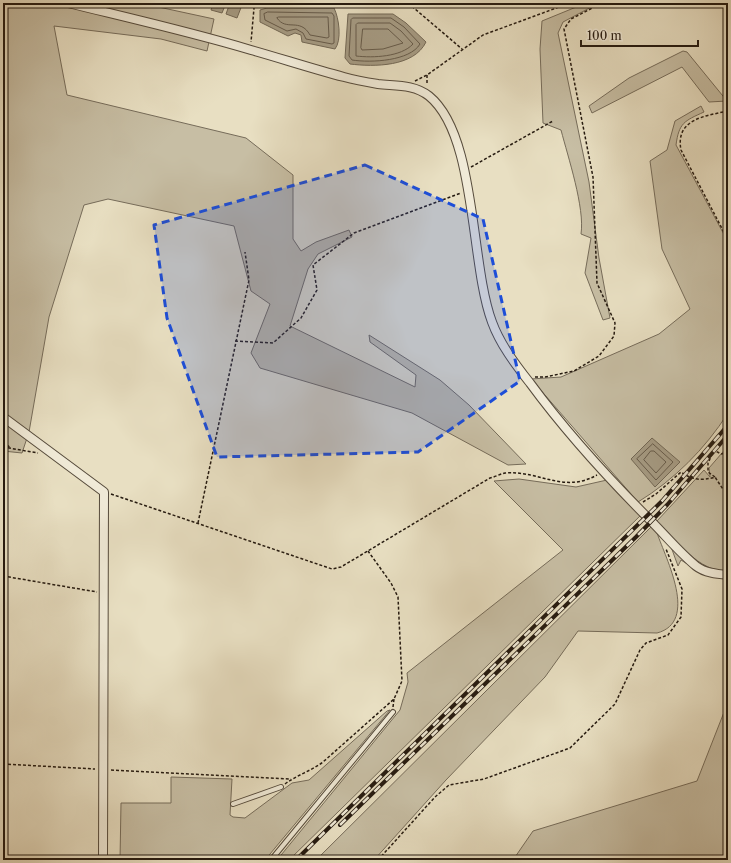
<svg xmlns="http://www.w3.org/2000/svg" width="731" height="863" font-family="'Libre Caslon Text',serif">
  <style>
    .green { fill: #c7bea4; stroke: #766c5a }
    .water { fill: #a69c85; stroke: #726856 }
    .lines { fill: none; stroke-linecap: round; stroke-linejoin: round }
    .shore { stroke: #665b4a; stroke-width: 1 }
    .service-casing { stroke: #564b3c; stroke-width: 6 }
    .minor-casing { stroke: #564b3c; stroke-width: 10 }
    .path { stroke: #251a10; stroke-width: 1.5; stroke-dasharray: 3 2; stroke-linecap: butt }
    .service { stroke: #f0ead7; stroke-width: 4 }
    .minor { stroke: #f0ead7; stroke-width: 8 }
    .rail-casing { stroke: #251a10; stroke-width: 4 }
    .rail { stroke: #f0ead7; stroke-width: 2.5; stroke-dasharray: 8; stroke-linecap: butt }
    .marked { fill: #1d4ed8; fill-opacity: 0.2; stroke: #1d4ed8; stroke-width: 3; stroke-dasharray: 8 5; stroke-linejoin: round }
  </style>
  <rect width="100%" height="100%" fill="#e8dfc2"/>
  <filter id="stains"><feTurbulence type="fractalNoise" baseFrequency=".005" numOctaves="4"/><feColorMatrix values="0 0 0 0 .2 0 0 0 0 .09 0 0 0 0 .02 0 0 0 .5 -.17"/></filter>
  <radialGradient id="worn" r=".72"><stop offset=".6" stop-color="#630" stop-opacity="0"/><stop offset="1" stop-color="#630" stop-opacity=".3"/></radialGradient>
  <g class="green">
    <path d="M3,3H41L50,5L109,8L140,3L214,19L207,51L161,39L54,26L67,95L246,138L293,175V239L301,251L316,242L349,230L352,237L318,254L308,269L290,326L415,387L416,375L370,342L369,335L440,380L469,405L526,464L508,465L412,413L260,368L251,353L270,304L251,291L234,226L108,199L84,205L49,317L29,432L22,453L3,451Z"/>
    <path d="M586,3H599L563,22L558,33L589,182L599,258L610,318L603,320L585,273L591,238L581,234C585,208 568,157 561,130L543,123L540,49L542,21Z"/>
    <path d="M683,51L687,52L727,101L709,102L682,67L592,113L589,106L629,78Z"/>
    <path d="M701,106L704,112C684,121 679,123 676,145L728,242V413C705,449 674,480 638,502L531,379L561,377L659,334L690,309L662,249L650,161L667,150L675,121Z"/>
    <path d="M728,446V571C699,573 675,539 657,521L704,470L710,477L709,468Z"/>
    <path d="M519,479L576,487L607,480L641,515L289,860H277L400,710L408,682L407,673L563,550L494,481Z"/>
    <path d="M652,526L657,533C666,559 699,622 657,633L578,631L545,677L446,780L374,860H316Z"/>
    <path d="M670,544L692,567L681,560L678,566Z"/>
    <path d="M728,702V860H513L533,831L697,781Z"/>
    <path d="M390,710L265,860H120L121,803H171V777L232,779L230,815L233,817L245,818L292,783L309,780L387,711Z"/>
  </g>
  <g class="water">
    <path d="M213,3H226L222,13L211,10Z"/>
    <path d="M230,3L242,5L237,18L226,14Z"/>
    <path d="M267,8H334C339,18 342,40 335,49L302,42L301,35L295,33L288,36L260,22V10Z"/>
    <path d="M348,14H393L406,23L426,42C414,67 374,67 350,64L345,58Z"/>
    <path d="M652,438L680,462L655,487L631,459Z"/>
  </g>
  <g class="lines">
    <g class="shore">
      <path d="M268,12L332,13L334,16V43L332,44L306,39L303,33L296,29L287,31L265,20L264,14Z"/>
      <path d="M279,17H328L329,37L327,38L310,35C300,17 286,32 277,18Z"/>
      <path d="M353,18H391L404,27L420,44C410,61 371,63 352,60L349,56L351,20Z"/>
      <path d="M358,23H390L401,31L413,44C401,57 373,58 356,56V25Z"/>
      <path d="M363,29H388L403,43L383,49L362,50L361,48Z"/>
      <path d="M653,444L673,462L656,480L637,459Z"/>
      <path d="M651,451H654L666,462L656,473L644,460Z"/>
    </g>
    <defs>
      <g id="service">
        <path d="M233,804L281,787"/>
        <path d="M271,860L393,712"/>
      </g>
      <g id="minor">
        <path d="M68,3C129,18 191,32 251,50C283,59 313,69 344,77C355,80 366,82 378,84C395,86 414,84 429,96C477,135 470,264 492,322C500,344 515,364 530,383C566,432 608,478 651,521C666,536 680,553 696,566C705,573 717,574 728,575"/>
        <path d="M3,417L104,492L103,860"/>
      </g>
    </defs>
    <use href="#service" class="service-casing"/>
    <use href="#minor" class="minor-casing"/>
    <g class="path">
      <path d="M250,3L254,8L251,42"/>
      <path d="M408,3L462,49"/>
      <path d="M427,75V85"/>
      <path d="M415,81L427,75L483,35L570,3"/>
      <path d="M728,111C705,116 675,119 681,150L728,240"/>
      <path d="M471,167L553,121"/>
      <path d="M235,341L273,343L301,318L317,290L313,265L354,233L461,193"/>
      <path d="M535,377H545L574,371L599,356L614,336L615,323L597,283L593,177L564,29L571,19L602,3"/>
      <path d="M3,442L11,448"/>
      <path d="M3,447L38,453"/>
      <path d="M715,477L708,472V463L714,450L721,454L728,453"/>
      <path d="M111,494L332,569L341,567L490,478C495,477 500,474 505,473C539,470 563,494 597,475"/>
      <path d="M643,502L656,494L681,472C692,480 702,481 715,477L728,497"/>
      <path d="M198,523L249,280L245,252"/>
      <path d="M3,576L97,592"/>
      <path d="M393,707L394,699"/>
      <path d="M3,764L95,769"/>
      <path d="M111,770L291,779"/>
      <path d="M285,784C297,775 311,771 323,762L394,699L402,681L398,597L391,583L368,551"/>
      <path d="M378,860L435,797L449,785L484,779L570,748L615,704L640,650L646,643L668,635L681,617L682,589L666,549"/>
    </g>
    <use href="#service" class="service"/>
    <use href="#minor" class="minor"/>
    <defs>
      <g id="rail">
        <path d="M340,825L636,537L667,505L728,435"/>
        <path d="M296,860L662,501L728,425"/>
      </g>
    </defs>
    <use href="#rail" class="rail-casing"/>
    <use href="#rail" class="rail"/>
  </g>
  <path class="marked" d="M365,165L483,219L520,381L418,452L217,457L167,318L154,225Z"/>
  <rect width="731" height="863" fill="none" stroke="#e8dfc2" stroke-width="16"/>
  <rect x="4" y="4" width="723" height="855" fill="none" stroke="#251a10" stroke-width="2"/>
  <rect x="8" y="8" width="715" height="847" fill="none" stroke="#251a10"/>
  <path d="M581 40v6h117v-6" fill="none" stroke="#251a10" stroke-width="2"/>
  <text x="587" y="40" font-size="12" fill="#251a10" stroke="#f0ead7" stroke-width="3" paint-order="stroke">100 m</text>
  <rect width="100%" height="100%" filter="url(#stains)"/>
  <rect width="100%" height="100%" fill="url(#worn)"/>
</svg>
